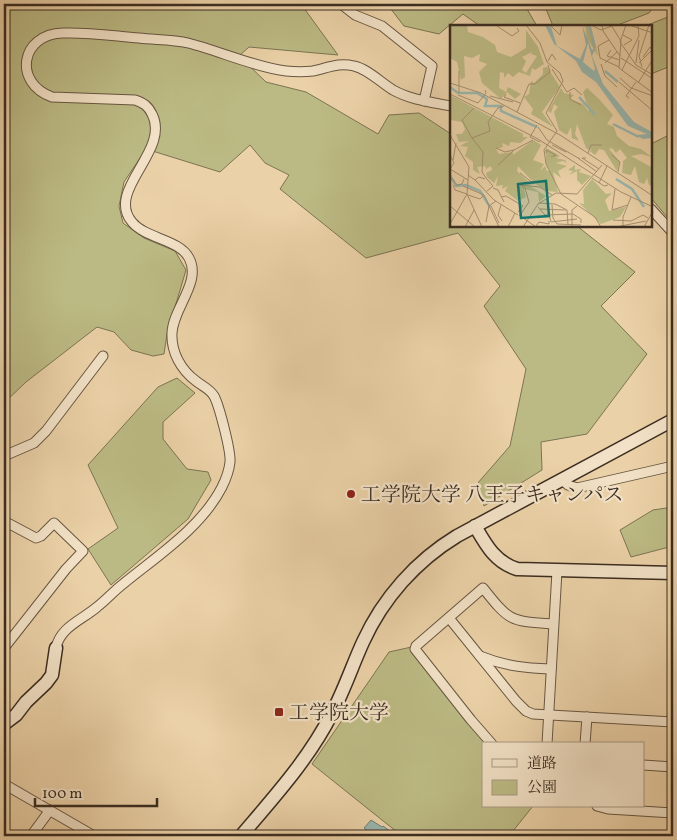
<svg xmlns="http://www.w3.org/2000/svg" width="677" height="840" font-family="Vollkorn,'Noto Serif JP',serif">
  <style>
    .green { fill: #bcba84; stroke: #7c7452 }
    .water { fill: #99b6ae; stroke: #737f76 }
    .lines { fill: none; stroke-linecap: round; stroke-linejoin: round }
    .street-casing { stroke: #675642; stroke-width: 11 }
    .secondary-casing { stroke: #3b2d21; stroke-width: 15 }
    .street { stroke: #f2e1c6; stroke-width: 9 }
    .secondary { stroke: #f2e1c6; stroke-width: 12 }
    .poi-dot { fill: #8f2418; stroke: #f2e1c6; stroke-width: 2 }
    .labels { text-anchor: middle; stroke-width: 4.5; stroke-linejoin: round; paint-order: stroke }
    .poi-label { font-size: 20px; fill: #3b2d21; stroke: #f2e1c6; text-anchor: start }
    .inset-river { fill: none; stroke: #99b6ae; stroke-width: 2.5 }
    .inset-road { fill: none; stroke: #a58f71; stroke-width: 1 }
    .view { fill: #0f766e; fill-opacity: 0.15; stroke: #0f766e; stroke-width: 2.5 }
    .inset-edge { fill: none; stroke: #3b2d21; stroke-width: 2.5 }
  </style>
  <rect width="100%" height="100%" fill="#ebd1a7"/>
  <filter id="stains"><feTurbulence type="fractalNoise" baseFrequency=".004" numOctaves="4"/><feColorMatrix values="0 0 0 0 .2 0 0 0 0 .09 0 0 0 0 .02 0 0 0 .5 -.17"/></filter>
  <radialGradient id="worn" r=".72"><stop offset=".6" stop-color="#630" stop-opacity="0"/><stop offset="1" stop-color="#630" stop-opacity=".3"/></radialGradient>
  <g class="green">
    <path d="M4,4H301L338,55L249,47L239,56L266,82L306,92L378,134L389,115L419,113L451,134V226H577L635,272L601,306L647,354L587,434L541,442L542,470L484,506L477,484L510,446L526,369L484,306L500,286L458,233L366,258L280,189L289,175L265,163L250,145L220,172L146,149L124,182L119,206L123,223L144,238L175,251L186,270L167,334L164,354L153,356L131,350L114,332L97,327L26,382L4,403Z"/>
    <path d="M387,4H524L537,26H480L463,14L439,34L404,26Z"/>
    <path d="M544,4H652V9L649,13L615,26H553Z"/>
    <path d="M673,15V65L651,74V26H645Z"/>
    <path d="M673,133V224L651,198V144Z"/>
    <path d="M177,378L195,393L163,422V439L187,469L208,472L211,480L188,519L111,585L88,549L118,528L88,465L158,387Z"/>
    <path d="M673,507V546L631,557L620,530L653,510Z"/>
    <path d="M416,646L492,744H483V806H533L509,836H402L312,764L389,652Z"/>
  </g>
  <path class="water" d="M371,820L382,827L383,826L397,836H375L364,828Z"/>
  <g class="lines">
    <defs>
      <g id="street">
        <path d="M341,4L355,15L382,26L432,66L424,101"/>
        <path d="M651,209L673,233"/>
        <path d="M4,456L34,443L46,431L103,356"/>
        <path d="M561,479L568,485L577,488L673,466"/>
        <path d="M4,521L36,538L41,536L54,523L83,551L66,569L4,648"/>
        <path d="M449,618L516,701L526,711L533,714L673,722"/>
        <path d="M56,648C60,627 82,620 97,607C106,600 114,591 123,584C157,556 201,528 222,487C226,479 229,471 230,462C231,451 219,405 214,396C210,389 202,386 196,381C181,370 171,352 172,333C173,308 202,282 189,258C179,239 146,239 132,222C105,190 171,151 152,114C148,106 144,103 135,100L52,97C13,83 20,34 63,33C88,32 114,36 139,38C154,40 172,39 188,43C220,51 254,67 286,71C295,72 305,72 313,71C328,68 338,62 354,66C368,69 380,82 393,90C411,100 431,102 451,106"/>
        <path d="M480,656C505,666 524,668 551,669"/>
        <path d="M492,744L471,720L415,649L416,646L483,588C510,622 510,621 553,624"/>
        <path d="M547,744L557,571"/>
        <path d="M585,744L587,717"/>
        <path d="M643,765L673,767"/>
        <path d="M4,784L94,836"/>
        <path d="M597,806L608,809L673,813"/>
        <path d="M31,836L50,810"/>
      </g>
      <g id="secondary">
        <path d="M475,526C486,545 495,562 517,569L673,573"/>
        <path d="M4,724L16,715L26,702L46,683L52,675L56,648"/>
        <path d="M241,836C274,797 308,760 331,715C344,691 352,666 363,642C383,598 416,561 457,536L673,420"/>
      </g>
    </defs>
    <use href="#street" class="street-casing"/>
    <use href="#secondary" class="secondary-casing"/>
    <use href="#street" class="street"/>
    <use href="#secondary" class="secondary"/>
  </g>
  <g class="poi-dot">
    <circle cx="351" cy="494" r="5"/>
    <rect x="274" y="707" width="10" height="10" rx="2.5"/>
  </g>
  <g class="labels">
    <g class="poi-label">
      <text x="361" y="501">工学院大学 八王子キャンパス</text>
      <text x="289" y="719">工学院大学</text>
    </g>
  </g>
  <g transform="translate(450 25)">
    <rect width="202" height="202" fill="#ebd1a7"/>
    <path d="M0,0L17,1L18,7L33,12L45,20L47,27L61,32L76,23V5L88,22L94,39L85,45L82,43L80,51L69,47L63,52L58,48L54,53V48L50,47L49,63L56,67L58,62L71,69L65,74L57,67L51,74L32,58L29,47L37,39L29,36L30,29L22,33L14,31L15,52L11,55L7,37L0,33ZM82,27L81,29L87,31L76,48L72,45L76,36L72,32ZM135,0L141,1L148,31L137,13ZM97,42L110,62L92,87L103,102L81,89L83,84L74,72L79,69L81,56L84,58L93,49V43ZM111,63L114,68L124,70L120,74L133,79L139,87L133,67L137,63L149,74L163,90L157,99L164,102L167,111L179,121L191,124L202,132L191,129L181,131L201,142L202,161L199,160L197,153L194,159L189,157L185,141L181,150L172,148L173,136L177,133L170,124L166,128L162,123L159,124L170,137L167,146L154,125L149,124L145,130L140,126L142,123L139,125L136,123L127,99L125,109L129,116L122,113L121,102L117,110L109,105L104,87L108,82L104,79L101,88L98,86ZM0,70L73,109V112H78L70,118L60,117L59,121L52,118L53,122L46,124L49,129L63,127V130L83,115L91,120L83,135L94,139L90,146L95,141L97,146L100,145L96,140V123L110,131L106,133L115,135L117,138L113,136L106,138L117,141L108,146L111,153L103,147L108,167L97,166L84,158L68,141L67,146L82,160H78L96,171L89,177L88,167L74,164L76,172L68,176L55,166L58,161L52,164L53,160L46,161L48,151L44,158L37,152L36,148L42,145L41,141L36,144L35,141L27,142L30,149L23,145V137L15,131L18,122L10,121L19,116L9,117L6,109H12L15,104L12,97L0,95ZM125,140V145L131,144L129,147L141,151L132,160L127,155V146L119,150L123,146L118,145ZM142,154L156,169L162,168L155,175L159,186L176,182L170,192L151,199L129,178L134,179L133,165Z" fill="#bcba84" fill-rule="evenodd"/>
    <path d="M95,0L101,2L107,21L130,34L136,20L132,0L142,25L146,22L142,31L153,59L184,97L202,107V113L193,114L186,110L197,109L178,101L146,57L132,47L126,36L104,19ZM138,18L145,44L144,46L133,37Z" fill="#99b6ae" fill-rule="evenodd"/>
    <path class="inset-river" d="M139,0L145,23M155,46L168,57M0,62L8,68H27L37,74L35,81H51V86L87,102M129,72L145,90M163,99L189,112M0,151L6,161L16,160L30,166L40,182M166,154L182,164L194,182"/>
    <path class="inset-road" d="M76,0L90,18L97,37L110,48L113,56L96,88L107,106L94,125L96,139L111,169L145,192L151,202M100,0L110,10L112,0M141,0L151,5L162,1M152,0L153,6L170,31M161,0L171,16L169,43L203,68M176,0L170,17L186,40L203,50M179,0L203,8M47,1L62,11L69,6L67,3M173,10L182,15L174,20M159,15L148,21L150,33L169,42M161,25L157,31L170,35M193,32L200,22L202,25M171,33L203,54M98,36L102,29L106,35M155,38L167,27M186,38L189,15M189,38L203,24M151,39L155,51L167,62M192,42L189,31L199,0M102,44L117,67L124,63L132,70M172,45L189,11L188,0M170,53L181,63L203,71M169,57L203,86M0,58L31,68L110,110L203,171M188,58L203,34M120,67V74L131,80M9,68V46M0,69L88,114L171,167L203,182M56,69L54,72L70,78M8,70L28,78M40,71L63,77M179,73L176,71L186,57M28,78L36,68L35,65M67,87L79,59H85L100,47L98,40M87,100L80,112L90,117M88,102L97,115L130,134M0,110L19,142L17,169L0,199M22,113L12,95L24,83M102,120L116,127M46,123L55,127L64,125M96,128V125L106,130L101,132M138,128L141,120H152M0,130L4,138L0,144M162,130L170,137L168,147M128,133L147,147M136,133H132L149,144M3,135L6,118M48,140L64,125L83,115M0,144L18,155M70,148L84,159M18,150L25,155L29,152L35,154M2,153L7,160L12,159L14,154M36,153L43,161L37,166M36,153L32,147L33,127L22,113L40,106L38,97L48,83L54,81M142,153L154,161L158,160M25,155L44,175L68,190M149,158L157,141M3,160L5,165L17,169M13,161L34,170L49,202M43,163L48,165L54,177M165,164L162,185L178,180M17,169L32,202M18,170L30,174L34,170M51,172L56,171L73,181L68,187M89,178L105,179L117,185L118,200M51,180L48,190L52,196M102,180L103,193L107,199L131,200M0,181L25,202M41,181L49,198M88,182L95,190L123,189L131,194V198M90,184L116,185M69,190L86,202M70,190L79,177L75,163L70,160L90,162L102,170M99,190L101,197L127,194M163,195L181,196L193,190L198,193M36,197L39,181L46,176M86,201L89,197L99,199V196M15,202L24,185M58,202L65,188M73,202L88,179L106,168L127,169L152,140M122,202V185L127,181M166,202L196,196M173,202V192L181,172M194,202L203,186"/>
    <path class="view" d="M96,156L99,191L71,193L68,159Z"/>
    <rect width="202" height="202" class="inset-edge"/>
  </g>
  <rect width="677" height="840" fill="none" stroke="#ebd1a7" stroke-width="20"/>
  <rect x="5" y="5" width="667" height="830" fill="none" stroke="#3b2d21" stroke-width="2.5"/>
  <rect x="10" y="10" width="657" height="820" fill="none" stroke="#3b2d21"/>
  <rect x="482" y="742" width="162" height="65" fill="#f2e1c6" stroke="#a99984"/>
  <rect x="492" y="759" width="25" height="8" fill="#f2e1c6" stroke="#a99984"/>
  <text x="527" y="768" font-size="15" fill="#3b2d21">道路</text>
  <rect x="492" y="780" width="25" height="15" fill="#bcba84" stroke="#a99984"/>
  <text x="527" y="792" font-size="15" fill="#3b2d21">公園</text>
  <path d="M35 798v8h122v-8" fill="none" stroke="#3b2d21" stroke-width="2.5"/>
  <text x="42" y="798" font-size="15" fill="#3b2d21" stroke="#f2e1c6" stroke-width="4" paint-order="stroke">100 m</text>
  <rect width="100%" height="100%" filter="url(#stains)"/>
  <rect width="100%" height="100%" fill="url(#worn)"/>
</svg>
